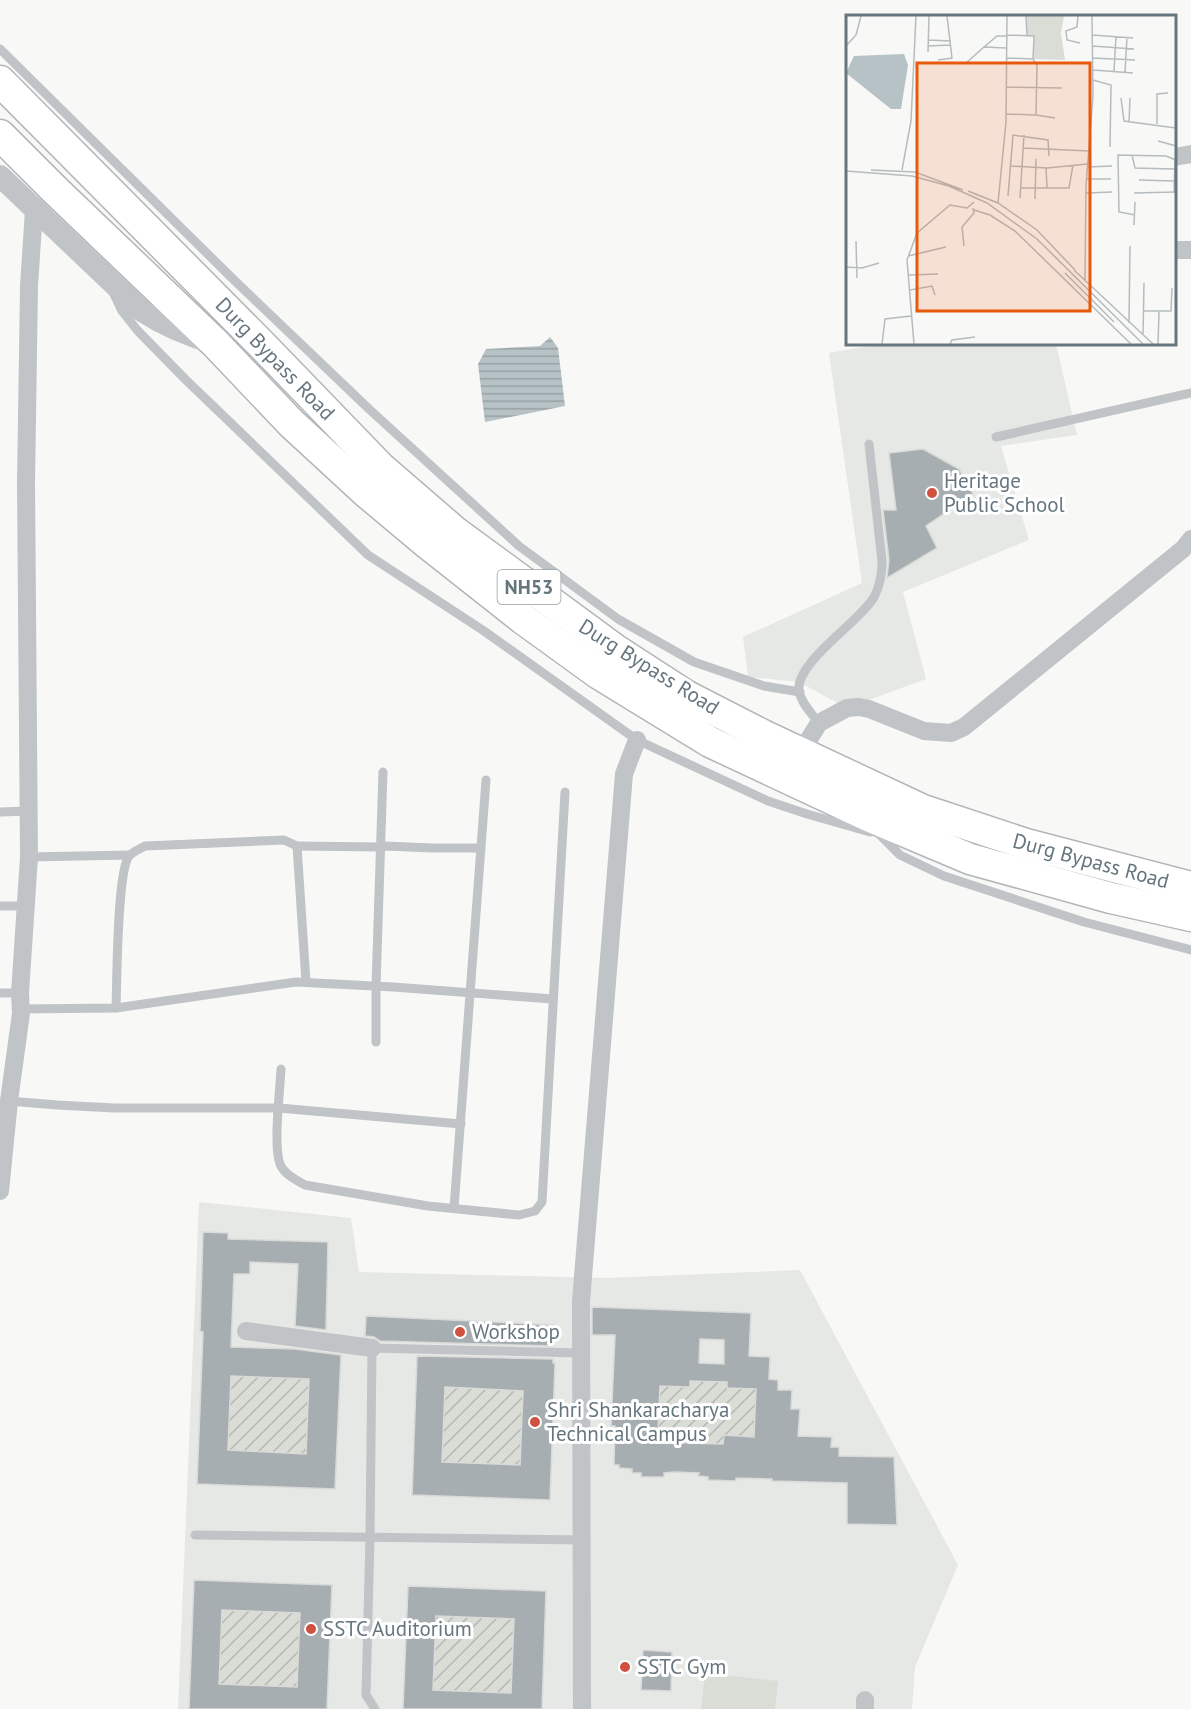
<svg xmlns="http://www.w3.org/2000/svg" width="1191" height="1709" font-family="'PT Sans',sans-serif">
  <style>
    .built { fill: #e6e8e6 }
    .garden { fill: url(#garden-furrows) }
    .pitch { fill: #d9ddd6 }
    .water { fill: url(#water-rules) }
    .building { fill: #a6aeb2; stroke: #dadad8; stroke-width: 1.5; fill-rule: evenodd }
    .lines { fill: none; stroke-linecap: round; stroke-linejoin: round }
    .trunk-casing { stroke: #b2b6b9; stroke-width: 33 }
    .service { stroke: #c0c4c7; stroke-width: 9 }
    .minor { stroke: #c0c4c7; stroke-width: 18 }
    .tertiary { stroke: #c0c4c7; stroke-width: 22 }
    .trunk { stroke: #fff; stroke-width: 30 }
    .poi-dot { fill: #d0513f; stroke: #fff; stroke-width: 2 }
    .labels { text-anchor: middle; stroke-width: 6; stroke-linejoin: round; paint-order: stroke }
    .shield { fill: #fff; stroke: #949fa5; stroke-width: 1.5 }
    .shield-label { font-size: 20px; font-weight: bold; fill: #66767e }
    .street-label { font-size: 21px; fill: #66767e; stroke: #fff }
    .poi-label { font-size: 21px; fill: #66767e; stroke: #fff; text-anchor: start }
    .inset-road { fill: none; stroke: #b5bcbf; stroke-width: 1.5 }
    .view { fill: #e8590c; fill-opacity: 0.15; stroke: #e8590c; stroke-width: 3 }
    .inset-edge { fill: none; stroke: #66767e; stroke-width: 3 }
  </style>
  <defs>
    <pattern id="garden-furrows" width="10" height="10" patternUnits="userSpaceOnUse" patternTransform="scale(1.5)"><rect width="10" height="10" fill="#d9ddd6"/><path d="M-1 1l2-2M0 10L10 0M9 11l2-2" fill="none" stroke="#b4b8b3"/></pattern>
    <pattern id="water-rules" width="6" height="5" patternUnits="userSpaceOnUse" patternTransform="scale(1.5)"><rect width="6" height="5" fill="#b6c2c5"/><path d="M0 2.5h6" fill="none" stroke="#98a2a5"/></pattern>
  </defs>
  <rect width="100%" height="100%" fill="#f8f8f6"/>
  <g class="built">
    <path d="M880,344H1056L1077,435L1001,446L1029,540L903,592L926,679L847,708L799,682L748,677L743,637L862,583L829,353Z"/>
    <path d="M199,1202L351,1218L359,1272L608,1278L800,1270L958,1565L915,1667L912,1709H178Z"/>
  </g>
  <g class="garden">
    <path d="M231,1376L309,1379L306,1454L228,1450Z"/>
    <path d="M690,1381L727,1382V1388L744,1389L756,1382L754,1447L739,1436H724L723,1444L686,1443V1432L671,1439L650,1428L660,1386L690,1387Z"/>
    <path d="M445,1387L523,1391L520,1465L442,1462Z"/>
    <path d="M222,1610L300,1613L297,1687L219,1684Z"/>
    <path d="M436,1616L514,1619L511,1693L433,1690Z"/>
  </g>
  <path class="pitch" d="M705,1673L778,1681L775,1709H701Z"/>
  <path class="water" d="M550,337L558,348L565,406L485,422L478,364L486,349L540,346Z"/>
  <g class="building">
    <path d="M923,449L959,469L973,494L926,526L937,548L887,578L889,560L883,510H896L889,453Z"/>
    <path d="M203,1232L228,1233V1239L328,1242L326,1330L295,1326L298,1264L250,1262V1274H234L231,1347L295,1349L341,1355L335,1489L197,1484L203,1332L200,1331ZM231,1376L309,1379L306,1454L228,1450Z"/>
    <path d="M592,1307L751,1313L749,1356L770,1357L769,1379L778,1380V1390H792L791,1409H800L798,1436L832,1437L831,1447H839V1456L894,1457L897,1525L847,1524V1483L772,1481V1479L736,1478V1481L708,1480V1477L698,1476L699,1473L674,1472L664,1473V1477H641V1473H632V1469L619,1468V1465H614L615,1426H611L615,1335H592ZM700,1339L724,1340V1364L699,1363ZM690,1381L727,1382V1388L756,1389L754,1437L724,1435L723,1444L686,1443V1432L658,1431L660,1386L690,1387Z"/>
    <path d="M366,1316L555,1325L554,1346L380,1341L374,1337L365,1336Z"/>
    <path d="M417,1356L553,1359V1363H555L550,1500L412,1495ZM445,1387L523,1391L520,1465L442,1462Z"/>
    <path d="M194,1580L332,1585L327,1709H189ZM222,1610L300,1613L297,1687L219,1684Z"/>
    <path d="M408,1586L546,1591L542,1709H403ZM436,1616L514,1619L511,1693L433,1690Z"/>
    <path d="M643,1650L672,1652L671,1691L641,1690Z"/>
  </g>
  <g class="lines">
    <defs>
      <g id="trunk">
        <path d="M0,81L266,349L380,467L454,531L616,650L687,696L765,736L923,810L1026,844L1191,887"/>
        <path d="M0,135L55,190L215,343L291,423L367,493L428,544L523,619L599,674L710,742L868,816L970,859L1111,898L1191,916"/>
      </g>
    </defs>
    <use href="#trunk" class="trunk-casing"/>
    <g class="service">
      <path d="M0,49L234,280L369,409L519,546L618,619L694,662L764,686L800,692"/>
      <path d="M114,294L122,311L138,331L186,380L368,555L484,631L637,740L768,801L807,814L870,832"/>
      <path d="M996,437L1191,393"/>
      <path d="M819,723C812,714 801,703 799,691C795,662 860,622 874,597C880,586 882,574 882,561L869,444"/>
      <path d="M0,812L29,811"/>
      <path d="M877,832L900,855L944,876L1084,922L1191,950"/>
      <path d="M297,846L380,847L385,846L432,848H481"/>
      <path d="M29,857L130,855"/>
      <path d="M0,906H25"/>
      <path d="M0,993H20"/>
      <path d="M116,1008C117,981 117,872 129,856C132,852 140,849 145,846L284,840L297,846L306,982"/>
      <path d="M21,1009L116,1008L296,982L393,987L553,999"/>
      <path d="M376,1042V986L383,772"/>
      <path d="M281,1069C280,1091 273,1145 280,1164C284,1174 296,1180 305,1185L428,1206L519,1215L535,1211L542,1202L565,792"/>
      <path d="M9,1101L57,1105L114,1108H279L461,1124"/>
      <path d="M454,1208L486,780"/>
      <path d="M195,1535L582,1540"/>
      <path d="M375,1709L366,1695L370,1536L372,1348L581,1353"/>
    </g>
    <g class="minor">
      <path d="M1174,157L1191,154"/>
      <path d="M1174,250H1191"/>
      <path d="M801,752L819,723L847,708L859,707L869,709L924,731L951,733L964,727L1183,549L1191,539"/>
      <path d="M0,1191L9,1101L21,1013L20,993L29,857L26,483L29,286L34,210"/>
      <path d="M246,1331L372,1348"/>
      <path d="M582,1709L581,1301L624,774L637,740"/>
      <path d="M865,1709V1700"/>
    </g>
    <path class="tertiary" d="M0,176L142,311C165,326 187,335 213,343"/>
    <use href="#trunk" class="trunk"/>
  </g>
  <g class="poi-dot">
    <circle cx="932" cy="493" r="6"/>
    <circle cx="460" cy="1332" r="6"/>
    <circle cx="535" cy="1422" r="6"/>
    <circle cx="311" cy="1629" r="6"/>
    <circle cx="625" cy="1667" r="6"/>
  </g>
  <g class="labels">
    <rect class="shield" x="497.5" y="570" width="63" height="34" rx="4.5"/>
    <g class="shield-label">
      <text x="529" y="594">NH53</text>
    </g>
    <g class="street-label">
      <text transform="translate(275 359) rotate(46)" y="7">Durg Bypass Road</text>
      <text transform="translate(649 667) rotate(32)" y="7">Durg Bypass Road</text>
      <text transform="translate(1091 861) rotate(15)" y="7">Durg Bypass Road</text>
    </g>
    <g class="poi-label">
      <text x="944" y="488">Heritage<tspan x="944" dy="24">Public School</tspan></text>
      <text x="472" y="1339">Workshop</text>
      <text x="547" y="1417">Shri Shankaracharya<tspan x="547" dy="24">Technical Campus</tspan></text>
      <text x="323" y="1636">SSTC Auditorium</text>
      <text x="637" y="1674">SSTC Gym</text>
    </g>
  </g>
  <g transform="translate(846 15)">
    <rect width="330" height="330" fill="#f8f8f6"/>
    <path d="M180,1H218L215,18L219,45L187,44L188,21L181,20Z" fill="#d9ddd6"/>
    <path d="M58,39L62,50L55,94H45L0,58L8,41Z" fill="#b6c2c5"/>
    <path class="inset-road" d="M180,1L181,20M232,1L231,12L220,16L221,25L234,28M246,20L287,23M82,25L105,26M0,31L10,20L15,1M82,31L105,30M246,31L288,34M138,32L151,21H160M82,37L83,1M160,43L187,44M246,43L289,45M92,45L106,43L101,1M119,49L138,32L160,33M247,55L287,58M268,56L270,21M279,57L281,22M247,65L265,70L264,132M160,72L216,73M275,83L278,106L330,113M160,99L190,100L191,50L187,44L188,21L161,20M190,100L209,103M283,107L284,83M311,109V79L322,78M312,126L330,131M177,133L243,136M286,140L289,153L328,154M164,151L201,153L241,149M241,152L266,151M200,153L201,173H223L227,150M25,155L69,157L117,175M56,155L65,106L70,1M0,156L66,161L103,171L141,188L191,224L297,329M241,164H265M293,165L328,166M174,173H201M122,176L152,188L191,215L229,255M240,178L266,177M288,178L330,177M328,178L329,145M162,181L167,120L202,125L203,141M174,183L178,120M189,184L190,144M152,188L160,107L161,1M128,195L144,200L169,216L285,329M289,200L273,197L272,140L320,141L330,145M288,210L289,187M10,226L11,263M118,231L116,212L128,198L127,193M62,241L100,232M0,252L16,253L33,248M228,255L307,329M219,258L268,307M63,260L92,259M239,265L240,171L247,81L246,1M64,275L86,271L89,280M297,296H325L326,273M283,308L284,231M297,320L298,268M36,329L39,304L65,301M68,329L61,245L71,218L104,190L121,193L128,187M104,329L106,325L129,322M312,329L313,297"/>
    <path class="view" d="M71,48H244V296H71Z"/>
    <rect width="330" height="330" class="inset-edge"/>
  </g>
</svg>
